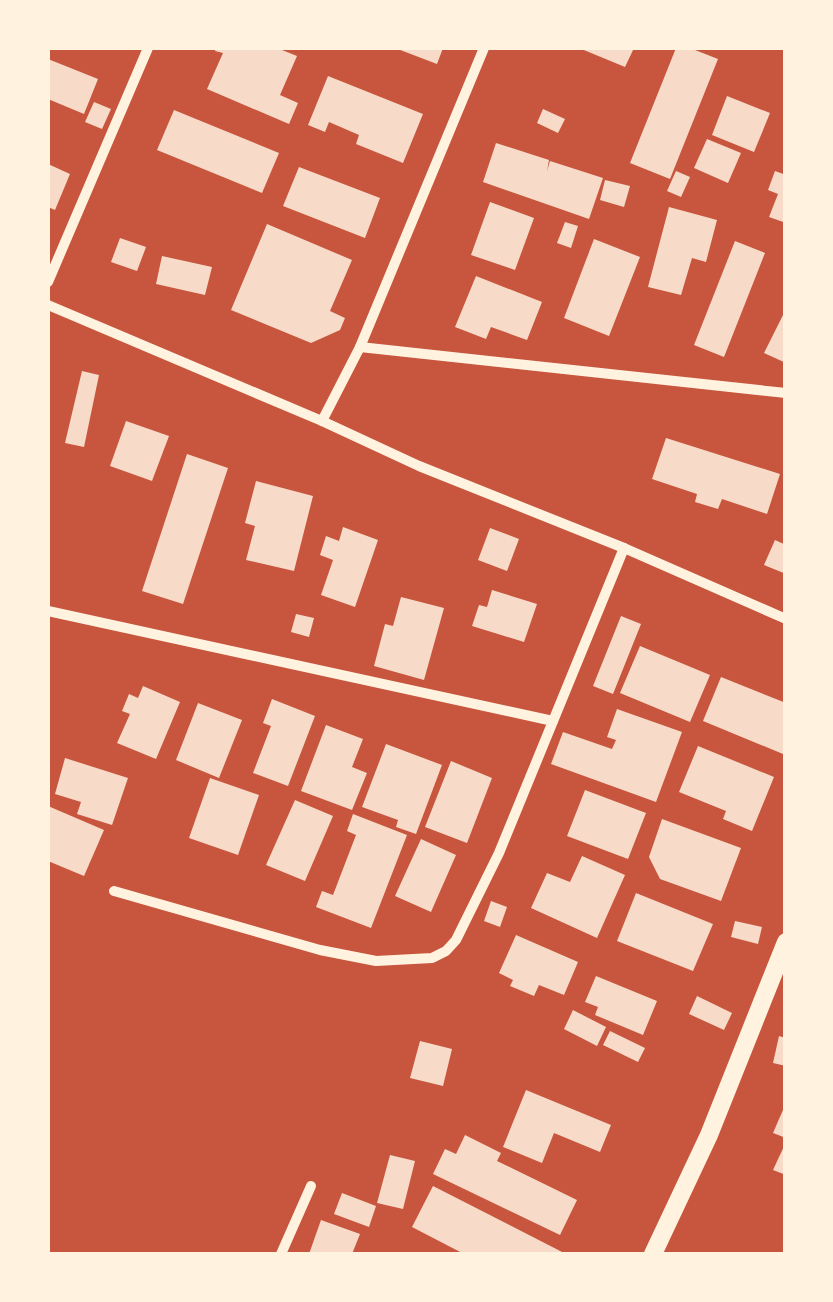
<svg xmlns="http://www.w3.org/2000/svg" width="833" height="1302" font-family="Inter,sans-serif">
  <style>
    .building { fill: #f7dbc8 }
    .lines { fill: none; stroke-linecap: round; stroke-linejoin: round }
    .minor { stroke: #fff3e0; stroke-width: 10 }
    .tertiary { stroke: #fff3e0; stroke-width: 18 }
  </style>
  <rect width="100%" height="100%" fill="#c8553d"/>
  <g class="building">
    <path d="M216,48H277L297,56L280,95L298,103L289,124L207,89L223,53L215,51Z"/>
    <path d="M395,48H443L437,64Z"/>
    <path d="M579,48H634L625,67Z"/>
    <path d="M676,48H690L718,59L670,179L630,163Z"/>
    <path d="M48,59L98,79L84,114L48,99Z"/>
    <path d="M328,76L423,114L403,163L356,144L359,135L329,122L325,132L308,125Z"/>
    <path d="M727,96L770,113L754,152L712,135Z"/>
    <path d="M94,102L111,109L102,129L85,122Z"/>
    <path d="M543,109L565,119L558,133L537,123Z"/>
    <path d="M174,110L279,153L262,193L157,150Z"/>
    <path d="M707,139L741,153L728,183L694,168Z"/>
    <path d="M496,143L549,160L547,171L550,161L603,178L589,219L483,182Z"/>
    <path d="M48,164L70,174L55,210L48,207Z"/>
    <path d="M299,167L380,198L365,238L283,206Z"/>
    <path d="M676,171L690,177L681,197L667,191Z"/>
    <path d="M775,171L786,175V223L769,217L778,194L768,190Z"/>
    <path d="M605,180L630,186L624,207L600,200Z"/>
    <path d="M490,202L534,218L515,270L471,255Z"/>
    <path d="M669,207L717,220L706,262L692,258L681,295L648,287Z"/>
    <path d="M565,222L578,226L571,248L557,243Z"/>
    <path d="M267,224L352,260L330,311L345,318L340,330L311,343L231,310Z"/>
    <path d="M120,238L146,247L137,271L111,262Z"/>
    <path d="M594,239L640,257L609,336L564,318Z"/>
    <path d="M735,241L765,253L724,357L694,345Z"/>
    <path d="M162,256L212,267L205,295L156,284Z"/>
    <path d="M476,276L542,302L527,340L491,327L486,339L455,327Z"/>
    <path d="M786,309V363L764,353Z"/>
    <path d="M82,371L99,375L84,447L65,443Z"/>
    <path d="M126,421L169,436L152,481L110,466Z"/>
    <path d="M666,438L780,474L767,514L722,499L718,509L695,502L697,494L652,479Z"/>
    <path d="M187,454L228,468L183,604L142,591Z"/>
    <path d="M256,481L313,496L294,571L246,560L255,526L245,523Z"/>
    <path d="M343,527L378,540L355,607L321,595L333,560L320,555L326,536L339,541Z"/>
    <path d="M490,528L519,539L507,571L478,560Z"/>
    <path d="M775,540L786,545V574L764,565Z"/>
    <path d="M492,590L537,604L524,642L472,626L479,605L487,607Z"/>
    <path d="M401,597L444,608L424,680L374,666L385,624L393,626Z"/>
    <path d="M296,614L314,618L309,637L291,632Z"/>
    <path d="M621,616L641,624L613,694L593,686Z"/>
    <path d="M640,646L710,675L690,722L620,693Z"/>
    <path d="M721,677L786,703V749L783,754L703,721Z"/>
    <path d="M143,686L180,702L156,759L117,743L130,714L122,711L129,694L138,698Z"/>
    <path d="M272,699L315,716L288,786L253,773L271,726L263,723Z"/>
    <path d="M198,703L242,720L219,778L176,760Z"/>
    <path d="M617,709L682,732L656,802L551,764L563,732L612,749L616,740L607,737Z"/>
    <path d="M326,725L363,739L352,767L367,773L352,810L301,791Z"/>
    <path d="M386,744L442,765L416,834L396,827L398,820L362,807Z"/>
    <path d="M698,746L774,777L752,831L723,819L726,811L679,792Z"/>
    <path d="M65,758L128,778L112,825L77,814L81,802L55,794Z"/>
    <path d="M451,761L492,778L467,843L425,827Z"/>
    <path d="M210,778L259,795L238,855L189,838Z"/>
    <path d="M585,790L646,813L628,859L567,836Z"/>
    <path d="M295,800L333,816L305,881L266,865Z"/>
    <path d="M48,806L104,830L84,876L48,861Z"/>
    <path d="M353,814L407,835L371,928L316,907L322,891L333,895L356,835L347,831Z"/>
    <path d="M662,819L741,848L721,901L660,879L649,857Z"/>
    <path d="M421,839L456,855L431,912L395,896Z"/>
    <path d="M582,856L625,875L597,938L531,908L547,873L570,882Z"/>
    <path d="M636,893L713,924L693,971L617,941Z"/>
    <path d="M491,901L507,907L500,927L484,921Z"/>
    <path d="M735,921L762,927L758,944L731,937Z"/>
    <path d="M516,935L578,962L564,995L539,985L534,996L510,986L513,980L499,973Z"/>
    <path d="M596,976L657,1001L643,1035L595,1015L598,1007L585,1002Z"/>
    <path d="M697,996L732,1013L724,1030L689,1014Z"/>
    <path d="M573,1010L606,1027L597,1046L564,1029Z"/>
    <path d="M610,1031L645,1048L638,1062L603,1045Z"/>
    <path d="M779,1036L786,1038V1066L773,1063Z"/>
    <path d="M420,1041L452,1049L443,1086L410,1078Z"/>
    <path d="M526,1090L611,1125L600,1152L554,1133L542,1163L503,1147Z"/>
    <path d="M786,1103V1138L773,1133Z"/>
    <path d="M465,1135L501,1153L497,1161L577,1200L560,1235L433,1174L445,1149L456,1154Z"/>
    <path d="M786,1142V1175L773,1170Z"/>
    <path d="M390,1155L415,1161L403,1209L377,1203Z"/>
    <path d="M433,1186L566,1254H464L412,1227Z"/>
    <path d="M342,1193L376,1206L369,1227L334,1214Z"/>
    <path d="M321,1220L360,1234L352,1254H309Z"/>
  </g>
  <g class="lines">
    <g class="minor">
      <path d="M48,282L148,48"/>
      <path d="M48,305L322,421L419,466L624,548L786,619"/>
      <path d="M360,347L786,393"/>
      <path d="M322,421L360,347L484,48"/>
      <path d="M48,611L553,721"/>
      <path d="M114,891L320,950L376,961L432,958L446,951L456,940L499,853L624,548"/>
      <path d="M281,1254L311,1186"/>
    </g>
    <path class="tertiary" d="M653,1254L709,1135L786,942"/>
  </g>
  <rect width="833" height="1302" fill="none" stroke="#fff3e0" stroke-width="100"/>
</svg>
